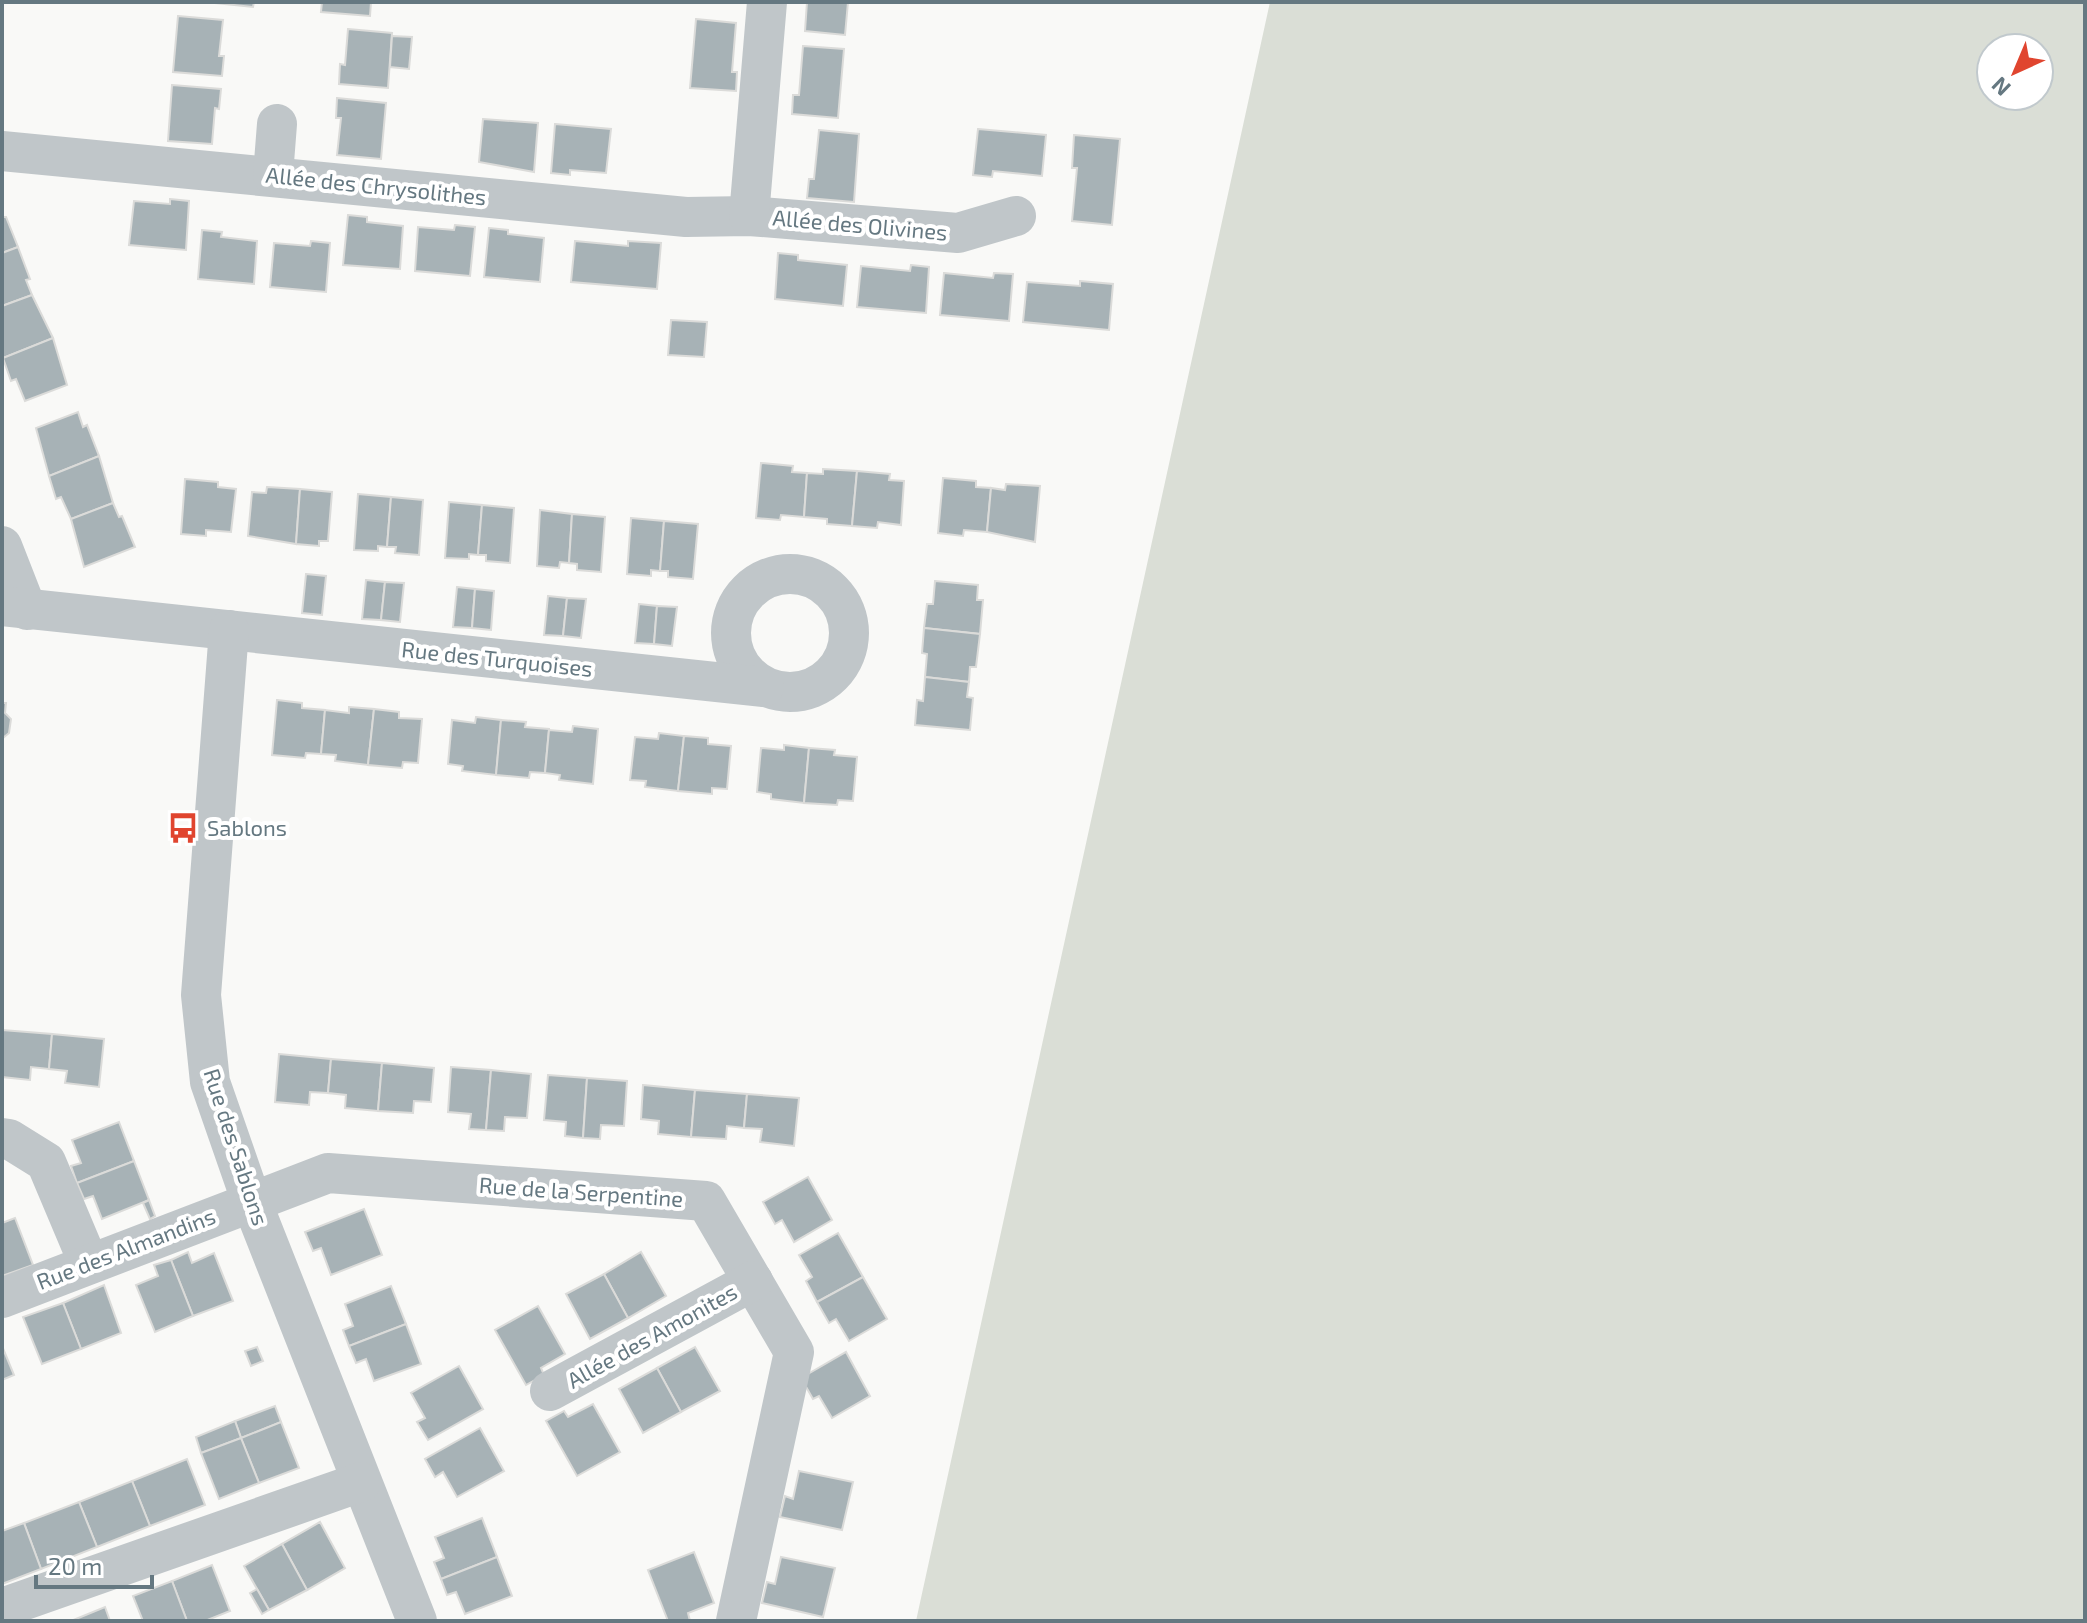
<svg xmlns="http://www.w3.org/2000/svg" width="2087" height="1623" font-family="'Exo 2',sans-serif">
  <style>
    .green { fill: #daded6; fill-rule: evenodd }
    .building { fill: #a7b2b6; stroke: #dbdbd9; stroke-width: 2 }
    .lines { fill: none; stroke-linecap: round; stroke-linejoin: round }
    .minor { stroke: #c0c6c9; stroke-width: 40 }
    .labels { text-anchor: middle; stroke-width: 8; stroke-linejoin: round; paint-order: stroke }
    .street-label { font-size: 22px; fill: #657881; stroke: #fff }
    .poi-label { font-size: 22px; fill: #657881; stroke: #fff; text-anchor: start }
  </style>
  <rect width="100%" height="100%" fill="#f9f9f7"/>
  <path class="green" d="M1270,2H2085V1621H916ZM1991,48H2039V96H1991Z"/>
  <g class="building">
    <path d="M205,2H254L253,7Z"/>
    <path d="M322,2H371L370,16L321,12Z"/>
    <path d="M807,2H848L845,35L805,31Z"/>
    <path d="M178,16L223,20L219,56H224L222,76L173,72Z"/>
    <path d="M696,19L736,23L732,72H737L736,91L690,88Z"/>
    <path d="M348,29L392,33L388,88L339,84L340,64L345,65Z"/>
    <path d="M392,36L412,37L409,69L390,67Z"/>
    <path d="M803,46L844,49L838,118L792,114L793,95H799Z"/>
    <path d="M172,85L221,89L219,109L215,108L212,144L168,141Z"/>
    <path d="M337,98L386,103L381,159L337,155L341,118H336Z"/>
    <path d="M483,119L538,123L534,172L479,162Z"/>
    <path d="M555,124L611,129L606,173L570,170V175L551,173Z"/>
    <path d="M978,129L1046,135L1042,176L993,171L992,177L973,175Z"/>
    <path d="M819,130L859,134L854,202L807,198L809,179H814Z"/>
    <path d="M1074,135L1120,139L1112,225L1072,221L1077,168H1072Z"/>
    <path d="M170,199L189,201L186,250L129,245L134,201L170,204Z"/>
    <path d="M348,215L367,217V222L403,226L400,269L343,265Z"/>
    <path d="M2,217H6L18,247L2,253Z"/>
    <path d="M455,225L475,227L470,276L415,271L418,227L454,230Z"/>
    <path d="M489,228L508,230V234L544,238L540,282L484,277Z"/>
    <path d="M202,230L222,232L221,237L257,241L254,284L198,279Z"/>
    <path d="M311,241L330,243L326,292L270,287L274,243L310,246Z"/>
    <path d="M575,241L628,246V241L661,243L657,289L571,282Z"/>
    <path d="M18,247L30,279L26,280L32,295L2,306V253Z"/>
    <path d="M778,253L798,255V260L847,265L843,306L775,299Z"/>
    <path d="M911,265L929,267L926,313L857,307L861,266L910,271Z"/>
    <path d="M944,273L993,278L994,273L1013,274L1009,321L940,315Z"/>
    <path d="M1080,281L1113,284L1109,330L1023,322L1027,282L1080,286Z"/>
    <path d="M32,295L53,338L3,358L2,306Z"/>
    <path d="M671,320L707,322L704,357L668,355Z"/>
    <path d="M53,338L67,385L25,401L16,379L11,381L3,358Z"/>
    <path d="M78,412L83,427L87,425L99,456L49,476L36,428Z"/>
    <path d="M99,456L113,503L71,519L61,497L56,499L49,476Z"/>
    <path d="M761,463L793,466L792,472L807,473L804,517L781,515L780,520L756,518Z"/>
    <path d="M823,469L857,471L852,526L827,524V519L804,517L807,473L823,474Z"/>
    <path d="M857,471L890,474L889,480L904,481L901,525L878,522L877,528L852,526Z"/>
    <path d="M943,478L976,481V487L991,488L987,532L964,530L963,536L938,533Z"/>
    <path d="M185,479L218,482V487L236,489L231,532L206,530V536L181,534Z"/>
    <path d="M1006,484L1040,486L1035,542L987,532L991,488L1005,490Z"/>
    <path d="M267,487L300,489L296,544L248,536L252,492L266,493Z"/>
    <path d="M300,489L332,492L328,541H319V546L296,544Z"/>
    <path d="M358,494L391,497L387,547L378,546V551L354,550Z"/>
    <path d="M391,497L423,500L419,555L395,553L396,547H387Z"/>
    <path d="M449,502L482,505L478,555L469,554V559L445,558Z"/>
    <path d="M113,503L119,517L122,516L135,547L84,567L71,519Z"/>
    <path d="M482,505L514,508L510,563L486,561V555H478Z"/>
    <path d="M540,510L572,514L569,563L560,562L559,568L537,566Z"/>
    <path d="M572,514L605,517L601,572L577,570V564L569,563Z"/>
    <path d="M631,518L664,521L660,571L651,570V576L627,574Z"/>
    <path d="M664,521L698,524L693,579L668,577V571H660Z"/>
    <path d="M306,574L326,576L322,615L302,613Z"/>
    <path d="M366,580L385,582L381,620L362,619Z"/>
    <path d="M935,581L978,585L977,600H983L980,634L924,628L927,604H933Z"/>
    <path d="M385,582L404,583L400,622L381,620Z"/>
    <path d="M457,587L475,589L472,628L453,627Z"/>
    <path d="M475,589L494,591L491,630L472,628Z"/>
    <path d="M548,596L567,598L563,636L544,635Z"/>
    <path d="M567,598L586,599L581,638L563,636Z"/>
    <path d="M639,604L657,606L654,644L635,643Z"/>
    <path d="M657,606L677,607L672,646L654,644Z"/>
    <path d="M924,628L980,634L976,667H970L969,682L925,677L927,654L922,653Z"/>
    <path d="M925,677L969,682L967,697L973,698L970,730L915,725L917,700L923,701Z"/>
    <path d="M277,700L302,703V708L325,710L321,754L306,753L305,758L272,755Z"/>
    <path d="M2,703H6L5,713L11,719L9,733L3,738Z"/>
    <path d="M349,707L374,709L368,765L335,761L336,755L321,754L325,710L349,713Z"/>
    <path d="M374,709L399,712V718L422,719L418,763L403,762L402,768L368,765Z"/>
    <path d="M476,717L501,720L496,775L462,771L463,766L448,764L452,720L475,723Z"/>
    <path d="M501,720L526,722L525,727L549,729L545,773L530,772L529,778L496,775Z"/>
    <path d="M573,726L598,729L593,784L559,780L560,775L545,773L549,730L572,732Z"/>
    <path d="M659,733L684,736L678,791L645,787L646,781L630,780L635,737L658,739Z"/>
    <path d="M684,736L708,738V744L731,746L727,789L712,788V794L678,791Z"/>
    <path d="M784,745L809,748L804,803L771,799V794L757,792L761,748L784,750Z"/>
    <path d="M809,748L835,750L834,755L857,757L853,801L838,800L837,805L804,803Z"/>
    <path d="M2,1030L52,1034L49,1069L31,1067L30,1080L2,1077Z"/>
    <path d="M52,1034L104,1039L99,1087L65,1083L67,1071L49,1069Z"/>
    <path d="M279,1054L331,1059L328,1093L310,1092L309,1105L275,1102Z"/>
    <path d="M331,1059L382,1063L378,1111L345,1108L346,1095L328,1093Z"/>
    <path d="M382,1063L434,1068L431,1102L414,1101L413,1113L378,1111Z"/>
    <path d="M451,1067L491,1070L486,1130L469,1129L471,1114L448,1112Z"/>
    <path d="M491,1070L531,1074L527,1118L505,1117L504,1131L486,1130Z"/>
    <path d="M548,1075L587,1078L583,1138L565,1136L566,1122L544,1120Z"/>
    <path d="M587,1078L627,1081L624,1126L601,1125L600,1139L583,1138Z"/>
    <path d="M643,1085L695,1090L691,1137L658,1134L659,1121L641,1119Z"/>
    <path d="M695,1090L747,1094L744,1128L727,1126L726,1139L691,1137Z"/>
    <path d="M747,1094L799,1098L794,1146L760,1142L762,1129L744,1128Z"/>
    <path d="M119,1122L134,1161L77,1183L71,1166L81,1163L72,1140Z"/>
    <path d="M134,1161L149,1200L102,1219L93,1196L84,1199L77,1183Z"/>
    <path d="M808,1177L832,1220L794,1242L782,1220L775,1224L763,1202Z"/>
    <path d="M149,1200L155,1216L150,1219L143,1203Z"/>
    <path d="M364,1209L382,1255L331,1275L321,1248L313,1251L305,1232Z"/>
    <path d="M15,1218L33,1265L2,1276V1223Z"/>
    <path d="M838,1233L863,1277L817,1302L806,1281L812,1277L799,1255Z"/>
    <path d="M188,1252L192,1263L214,1253L233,1301L193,1316L171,1260Z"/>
    <path d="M641,1252L666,1296L628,1318L604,1274Z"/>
    <path d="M171,1260L193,1316L155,1332L136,1285L158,1276L154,1265Z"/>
    <path d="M604,1274L628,1318L590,1339L566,1294Z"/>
    <path d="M863,1277L887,1319L849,1341L836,1319L829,1323L817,1302Z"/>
    <path d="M104,1285L121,1333L81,1349L63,1303Z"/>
    <path d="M391,1286L406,1324L349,1346L343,1330L353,1326L345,1304Z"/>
    <path d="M63,1303L81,1349L42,1364L23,1317Z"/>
    <path d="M538,1306L565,1354L541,1368L544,1375L526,1385L495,1330Z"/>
    <path d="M406,1324L421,1364L374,1381L366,1359L356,1363L349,1346Z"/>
    <path d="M2,1346L14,1375L2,1380Z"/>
    <path d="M257,1347L263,1361L251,1366L245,1351Z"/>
    <path d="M695,1347L720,1391L681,1412L657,1368Z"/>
    <path d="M846,1352L870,1396L832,1418L819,1396L813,1399L801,1378Z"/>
    <path d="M459,1366L483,1409L428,1440L417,1422L425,1418L411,1393Z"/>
    <path d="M657,1368L681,1412L643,1433L619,1389Z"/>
    <path d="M593,1404L620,1452L577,1476L546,1421L564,1411L568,1417Z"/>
    <path d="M275,1406L281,1422L241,1438L235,1421Z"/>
    <path d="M235,1421L241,1438L201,1453L196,1437Z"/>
    <path d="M281,1422L299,1468L259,1483L241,1438Z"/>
    <path d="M480,1428L504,1471L457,1497L443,1472L435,1477L425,1459Z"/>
    <path d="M241,1438L259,1483L219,1499L201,1453Z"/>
    <path d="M187,1459L205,1505L150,1526L132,1481Z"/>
    <path d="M799,1471L853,1482L842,1530L780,1517L785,1496L793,1499Z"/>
    <path d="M132,1481L150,1526L97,1547L79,1502Z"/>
    <path d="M79,1502L97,1547L41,1569L24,1523Z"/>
    <path d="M482,1518L497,1557L441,1579L434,1562L444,1558L435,1537Z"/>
    <path d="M320,1522L345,1568L307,1590L282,1544Z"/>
    <path d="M24,1523L41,1569L2,1584V1531Z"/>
    <path d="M282,1544L307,1590L269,1610L244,1566Z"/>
    <path d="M694,1552L714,1603L688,1613L690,1621H668L648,1570Z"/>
    <path d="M497,1557L512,1596L465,1614L456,1592L447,1595L441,1579Z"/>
    <path d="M781,1557L835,1568L823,1617L762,1603L767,1582L775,1584Z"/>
    <path d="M212,1565L230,1611L205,1621H187L172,1581Z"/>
    <path d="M172,1581L187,1621H143L133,1596Z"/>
    <path d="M257,1589L269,1610L262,1614L250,1593Z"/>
    <path d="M105,1607L110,1621H71Z"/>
  </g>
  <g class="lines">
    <g class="minor">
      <path d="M2,151L686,217L749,216L958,233L1016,216"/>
      <path d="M273,175L277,124"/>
      <path d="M749,216L767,2"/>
      <path d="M2,546L27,610"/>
      <circle cx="790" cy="633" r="59"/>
      <path d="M2,606L764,687"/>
      <path d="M229,630L201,995L210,1082L251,1200L417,1621"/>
      <path d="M2,1138L9,1139L46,1162L89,1264"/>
      <path d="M2,1298L328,1173L706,1201L794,1352L736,1621"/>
      <path d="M550,1391L753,1281"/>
      <path d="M2,1608L361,1482"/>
    </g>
  </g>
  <defs>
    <symbol id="bus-bare" viewBox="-9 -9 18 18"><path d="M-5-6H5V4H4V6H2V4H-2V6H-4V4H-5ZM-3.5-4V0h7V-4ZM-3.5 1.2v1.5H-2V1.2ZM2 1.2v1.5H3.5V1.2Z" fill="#e0452f" stroke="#fff" stroke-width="2.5" paint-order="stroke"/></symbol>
  </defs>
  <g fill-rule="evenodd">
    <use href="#bus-bare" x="161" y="806" width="44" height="44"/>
  </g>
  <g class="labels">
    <g class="street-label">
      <text transform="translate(376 186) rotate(6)" y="8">Allée des Chrysolithes</text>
      <text transform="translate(860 225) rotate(5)" y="8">Allée des Olivines</text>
      <text transform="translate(497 659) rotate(6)" y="8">Rue des Turquoises</text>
      <text transform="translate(236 1147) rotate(72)" y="8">Rue des Sablons</text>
      <text transform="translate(581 1192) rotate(4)" y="8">Rue de la Serpentine</text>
      <text transform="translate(126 1249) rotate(-21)" y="8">Rue des Almandins</text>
      <text transform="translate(652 1336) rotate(-29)" y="8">Allée des Amonites</text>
    </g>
    <g class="poi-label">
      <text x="207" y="836">Sablons</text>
    </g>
  </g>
  <rect width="2087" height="1623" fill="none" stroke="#657881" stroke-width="8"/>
  <g transform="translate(2015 72) rotate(224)"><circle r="38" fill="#ffffff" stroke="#c1c9cd" stroke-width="2"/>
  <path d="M0-6L14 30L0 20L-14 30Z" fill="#e0452f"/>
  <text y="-12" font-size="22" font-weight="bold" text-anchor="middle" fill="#657881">N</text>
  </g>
  <path d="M36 1575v12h116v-12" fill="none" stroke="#657881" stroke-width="4"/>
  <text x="48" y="1575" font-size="24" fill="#657881" stroke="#ffffff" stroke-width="6" paint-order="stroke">20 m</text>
</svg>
